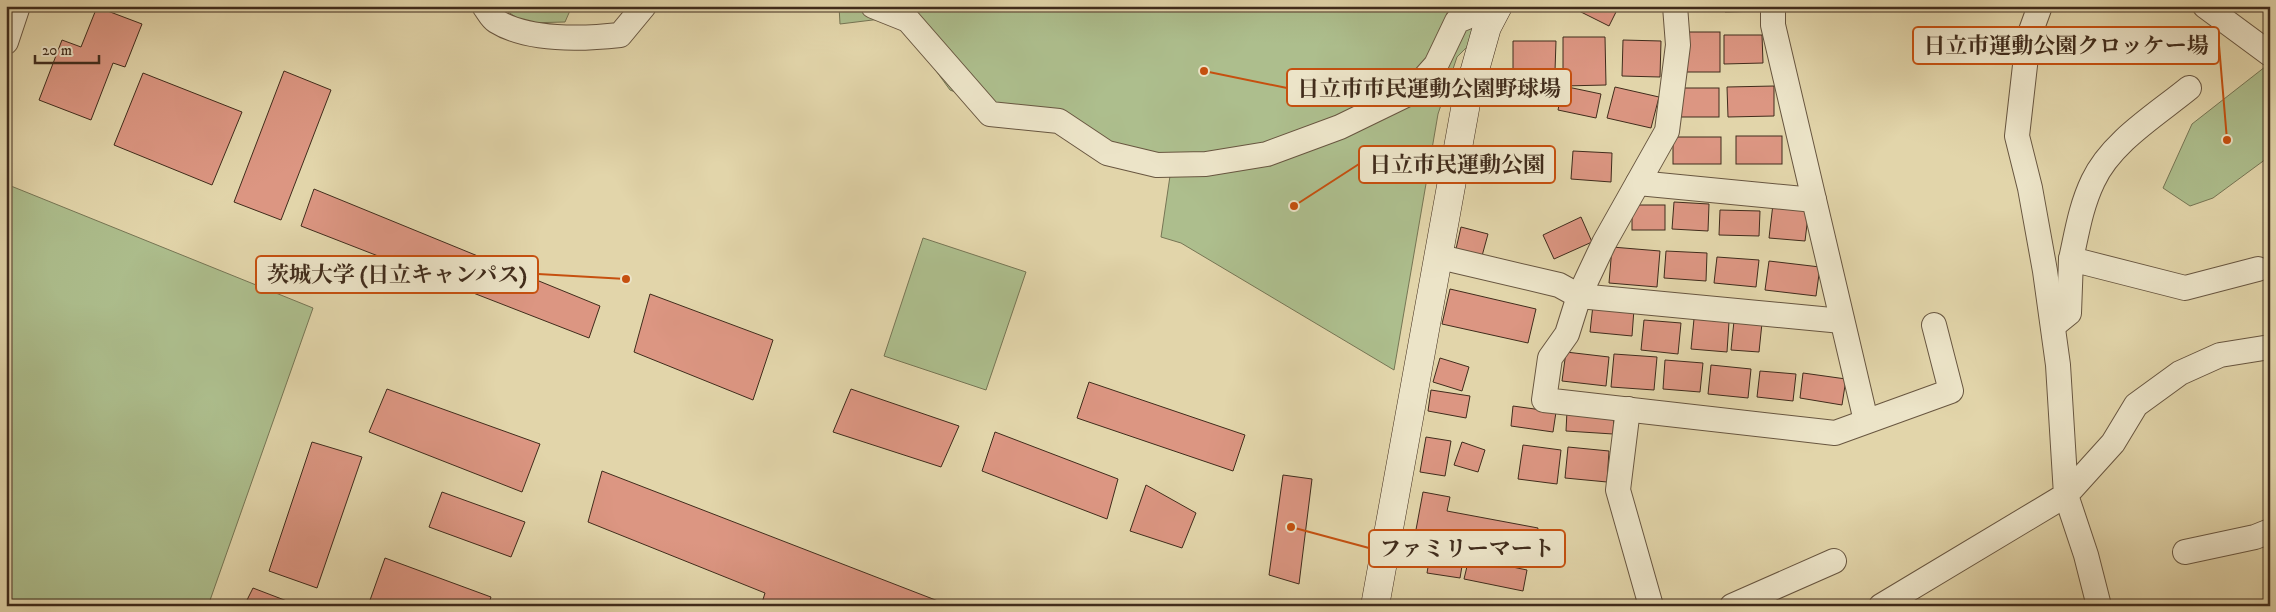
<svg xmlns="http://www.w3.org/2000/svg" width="2276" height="612" font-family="'IM FELL DW Pica','Noto Serif JP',serif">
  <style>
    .green { fill: #adbe8d; stroke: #767554 }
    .building { fill: #dc9682; stroke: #402c1c }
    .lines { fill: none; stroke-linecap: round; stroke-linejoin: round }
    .street-casing { stroke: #685640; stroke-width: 26 }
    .secondary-casing { stroke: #402c1c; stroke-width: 29 }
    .street { stroke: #ece4c8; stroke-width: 24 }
    .secondary { stroke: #ece4c8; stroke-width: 28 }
    .leader { fill: none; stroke: #c6500f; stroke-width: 2 }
    .callout-dot { fill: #c6500f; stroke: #ece4c8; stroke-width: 2 }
    .callout { fill: #ece4c8; stroke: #c6500f; stroke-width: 2 }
    .callout-label { font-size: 22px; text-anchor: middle; font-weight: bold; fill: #402c1c }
  </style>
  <rect width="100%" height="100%" fill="#e2d5aa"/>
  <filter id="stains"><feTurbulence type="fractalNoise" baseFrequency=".004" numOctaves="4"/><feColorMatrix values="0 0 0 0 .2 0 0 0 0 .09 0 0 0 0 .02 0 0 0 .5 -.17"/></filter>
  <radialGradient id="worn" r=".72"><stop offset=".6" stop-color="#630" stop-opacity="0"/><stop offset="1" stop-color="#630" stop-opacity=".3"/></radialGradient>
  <g class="green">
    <path d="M505,6H572L565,22L525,23L505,10Z"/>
    <path d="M839,6H1501L1487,27L1457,57L1438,114L1394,370L1181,243L1161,237L1170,176L950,90L897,17L840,24Z"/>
    <path d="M2270,63V156L2213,198L2190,206L2163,188L2192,124Z"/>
    <path d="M6,184L313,308L208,606H6Z"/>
    <path d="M923,238L1026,272L986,390L884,356Z"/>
  </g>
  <g class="building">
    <path d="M1569,6H1619L1609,26Z"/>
    <path d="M1683,6H1718V7L1683,10Z"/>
    <path d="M1725,6H1762V11L1725,12Z"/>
    <path d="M97,7L142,24L125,67L113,63L91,120L39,100L62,40L81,47Z"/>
    <rect x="1684" y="32" width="36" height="40"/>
    <path d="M1724,35H1762L1763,63L1724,64Z"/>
    <path d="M1563,37H1605L1606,85L1563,86Z"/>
    <path d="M1623,40L1661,41L1660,77L1622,76Z"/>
    <path d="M1513,41H1556L1555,71H1513Z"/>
    <path d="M284,71L331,90L281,220L234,202Z"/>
    <path d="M143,73L242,112L212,185L114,145Z"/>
    <path d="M1563,86L1601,94L1596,118L1558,110Z"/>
    <path d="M1774,86V116L1728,117L1727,87Z"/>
    <path d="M1615,87L1659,97L1651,128L1607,118Z"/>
    <rect x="1678" y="88" width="41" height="29"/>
    <rect x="1736" y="136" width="46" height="28"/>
    <rect x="1673" y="137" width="48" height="27"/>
    <path d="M1573,151L1612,153L1611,182L1571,179Z"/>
    <path d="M314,189L600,306L589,338L301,226Z"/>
    <path d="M1674,202L1709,204L1708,231L1672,229Z"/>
    <path d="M1773,204L1809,208L1805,241L1769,238Z"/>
    <rect x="1632" y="205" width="33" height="25"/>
    <path d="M1720,210L1760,211L1759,236L1719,235Z"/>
    <path d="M1581,217L1592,242L1554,259L1543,235Z"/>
    <path d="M1461,227L1488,234L1482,256L1456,249Z"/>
    <path d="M1612,247L1660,251L1657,287L1609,283Z"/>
    <path d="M1666,251L1707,253L1706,281L1664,278Z"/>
    <path d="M1717,257L1759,260L1756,287L1714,283Z"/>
    <path d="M1769,261L1820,267L1816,296L1765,290Z"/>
    <path d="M1450,289L1536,309L1528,343L1442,324Z"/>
    <path d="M650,294L773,340L753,400L634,352Z"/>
    <path d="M1593,305L1634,309L1632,336L1590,332Z"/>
    <path d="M1694,319L1729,322L1727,352L1691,349Z"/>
    <path d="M1644,320L1681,323L1678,354L1641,350Z"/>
    <path d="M1734,321L1762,323L1759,352L1731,350Z"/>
    <path d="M1566,352L1609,357L1606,386L1562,381Z"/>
    <path d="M1614,354L1657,357L1654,390L1611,387Z"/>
    <path d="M1440,358L1469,367L1462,391L1433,382Z"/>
    <path d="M1665,360L1703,363L1700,392L1663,389Z"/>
    <path d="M1711,365L1751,369L1748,398L1708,394Z"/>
    <path d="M1760,371L1796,374L1793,401L1757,397Z"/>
    <path d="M1803,373L1846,379L1842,405L1800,398Z"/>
    <path d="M1089,382L1245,435L1233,471L1077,418Z"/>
    <path d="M387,389L540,444L522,492L369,432Z"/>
    <path d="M851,389L959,426L941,467L833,432Z"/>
    <path d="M1431,390L1470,396L1466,418L1428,411Z"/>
    <path d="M1513,406L1556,412L1553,432L1511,426Z"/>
    <path d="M1567,411L1614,414L1613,434L1566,431Z"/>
    <path d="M995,432L1118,479L1107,519L982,471Z"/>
    <path d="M1426,437L1451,441L1445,476L1420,472Z"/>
    <path d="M312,442L362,457L317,588L269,571Z"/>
    <path d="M1462,442L1485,450L1478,472L1454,465Z"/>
    <path d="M1523,445L1561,450L1557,484L1518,479Z"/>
    <path d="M1568,447L1609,451L1607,482L1565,478Z"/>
    <path d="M602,471L951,606H761L765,593L588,522Z"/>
    <path d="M1283,475L1312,479L1299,584L1269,575Z"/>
    <path d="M1146,485L1196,513L1182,548L1130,531Z"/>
    <path d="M442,492L525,522L511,557L429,527Z"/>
    <path d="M1423,492L1450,497L1447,511L1538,528L1532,557L1415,535Z"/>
    <path d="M1431,549L1464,554L1460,578L1427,573Z"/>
    <path d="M385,558L491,597L488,606H375L369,603Z"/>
    <path d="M1469,558L1527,570L1523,591L1464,579Z"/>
    <path d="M253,588L300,606H244Z"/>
  </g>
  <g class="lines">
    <defs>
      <g id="street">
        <path d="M484,6C488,11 491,18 496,21C528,41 584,39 620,35L644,6"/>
        <path d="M873,6L908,20L990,114L1059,121L1107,153L1157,165L1206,164L1267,154L1340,127L1412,92L1436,65L1457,21L1477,13L1496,10"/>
        <path d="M1675,6L1678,45L1667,131L1604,243L1579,296L1567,334L1550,358L1544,400L1835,433L1951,391L1934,325"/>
        <path d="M1773,6V25L1866,421"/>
        <path d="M2205,6L2270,54"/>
        <path d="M6,42L18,6"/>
        <path d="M1638,183L1814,200"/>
        <path d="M1440,257L1559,285L1579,296L1842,321"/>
        <path d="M2071,259C2077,232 2081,206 2093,181C2111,142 2156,115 2189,88"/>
        <path d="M2053,326L2069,313L2071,259L2185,288L2258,269"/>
        <path d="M1628,409L1618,490L1651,606"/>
        <path d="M2185,552L2255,537L2270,531"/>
        <path d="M1732,606L1834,561"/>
        <path d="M1881,606L2066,495L2058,365L2045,271L2030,188L2017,136L2028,39L2040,6"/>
        <path d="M2099,606L2086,555L2066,495L2113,443L2136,405L2180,373L2220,355L2270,347"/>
      </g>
      <path id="secondary" d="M1375,606L1467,98L1487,27L1498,6"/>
    </defs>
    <use href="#street" class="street-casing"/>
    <use href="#secondary" class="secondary-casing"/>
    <use href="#street" class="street"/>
    <use href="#secondary" class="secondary"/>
  </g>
  <path class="leader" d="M2227 140L2219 45M1204 71L1287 88M1294 206L1359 164M626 279L538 274M1291 527L1369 548"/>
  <g class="callout-dot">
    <circle cx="2227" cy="140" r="5"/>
    <circle cx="1204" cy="71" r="5"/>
    <circle cx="1294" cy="206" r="5"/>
    <circle cx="626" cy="279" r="5"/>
    <circle cx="1291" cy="527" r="5"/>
  </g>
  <g class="callout">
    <rect x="1913" y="27" width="306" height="37" rx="5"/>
    <rect x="1287" y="69" width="284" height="37" rx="5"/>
    <rect x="1359" y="146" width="196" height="37" rx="5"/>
    <rect x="256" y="256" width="282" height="37" rx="5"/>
    <rect x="1369" y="530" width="196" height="37" rx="5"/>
  </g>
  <g class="callout-label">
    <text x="2066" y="53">日立市運動公園クロッケー場</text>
    <text x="1429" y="96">日立市市民運動公園野球場</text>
    <text x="1457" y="172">日立市民運動公園</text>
    <text x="397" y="282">茨城大学 (日立キャンパス)</text>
    <text x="1467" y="556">ファミリーマート</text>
  </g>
  <rect width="2276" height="612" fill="none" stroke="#e2d5aa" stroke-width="25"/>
  <rect x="8" y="8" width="2261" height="597" fill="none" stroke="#402c1c" stroke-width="2.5"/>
  <rect x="12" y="12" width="2251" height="587" fill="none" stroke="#402c1c"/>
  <path d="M35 55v8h64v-8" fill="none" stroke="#402c1c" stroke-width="2.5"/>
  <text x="42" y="55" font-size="15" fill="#402c1c" stroke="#ece4c8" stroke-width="4" paint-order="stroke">20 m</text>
  <rect width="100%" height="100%" filter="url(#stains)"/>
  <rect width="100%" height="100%" fill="url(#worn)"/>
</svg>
